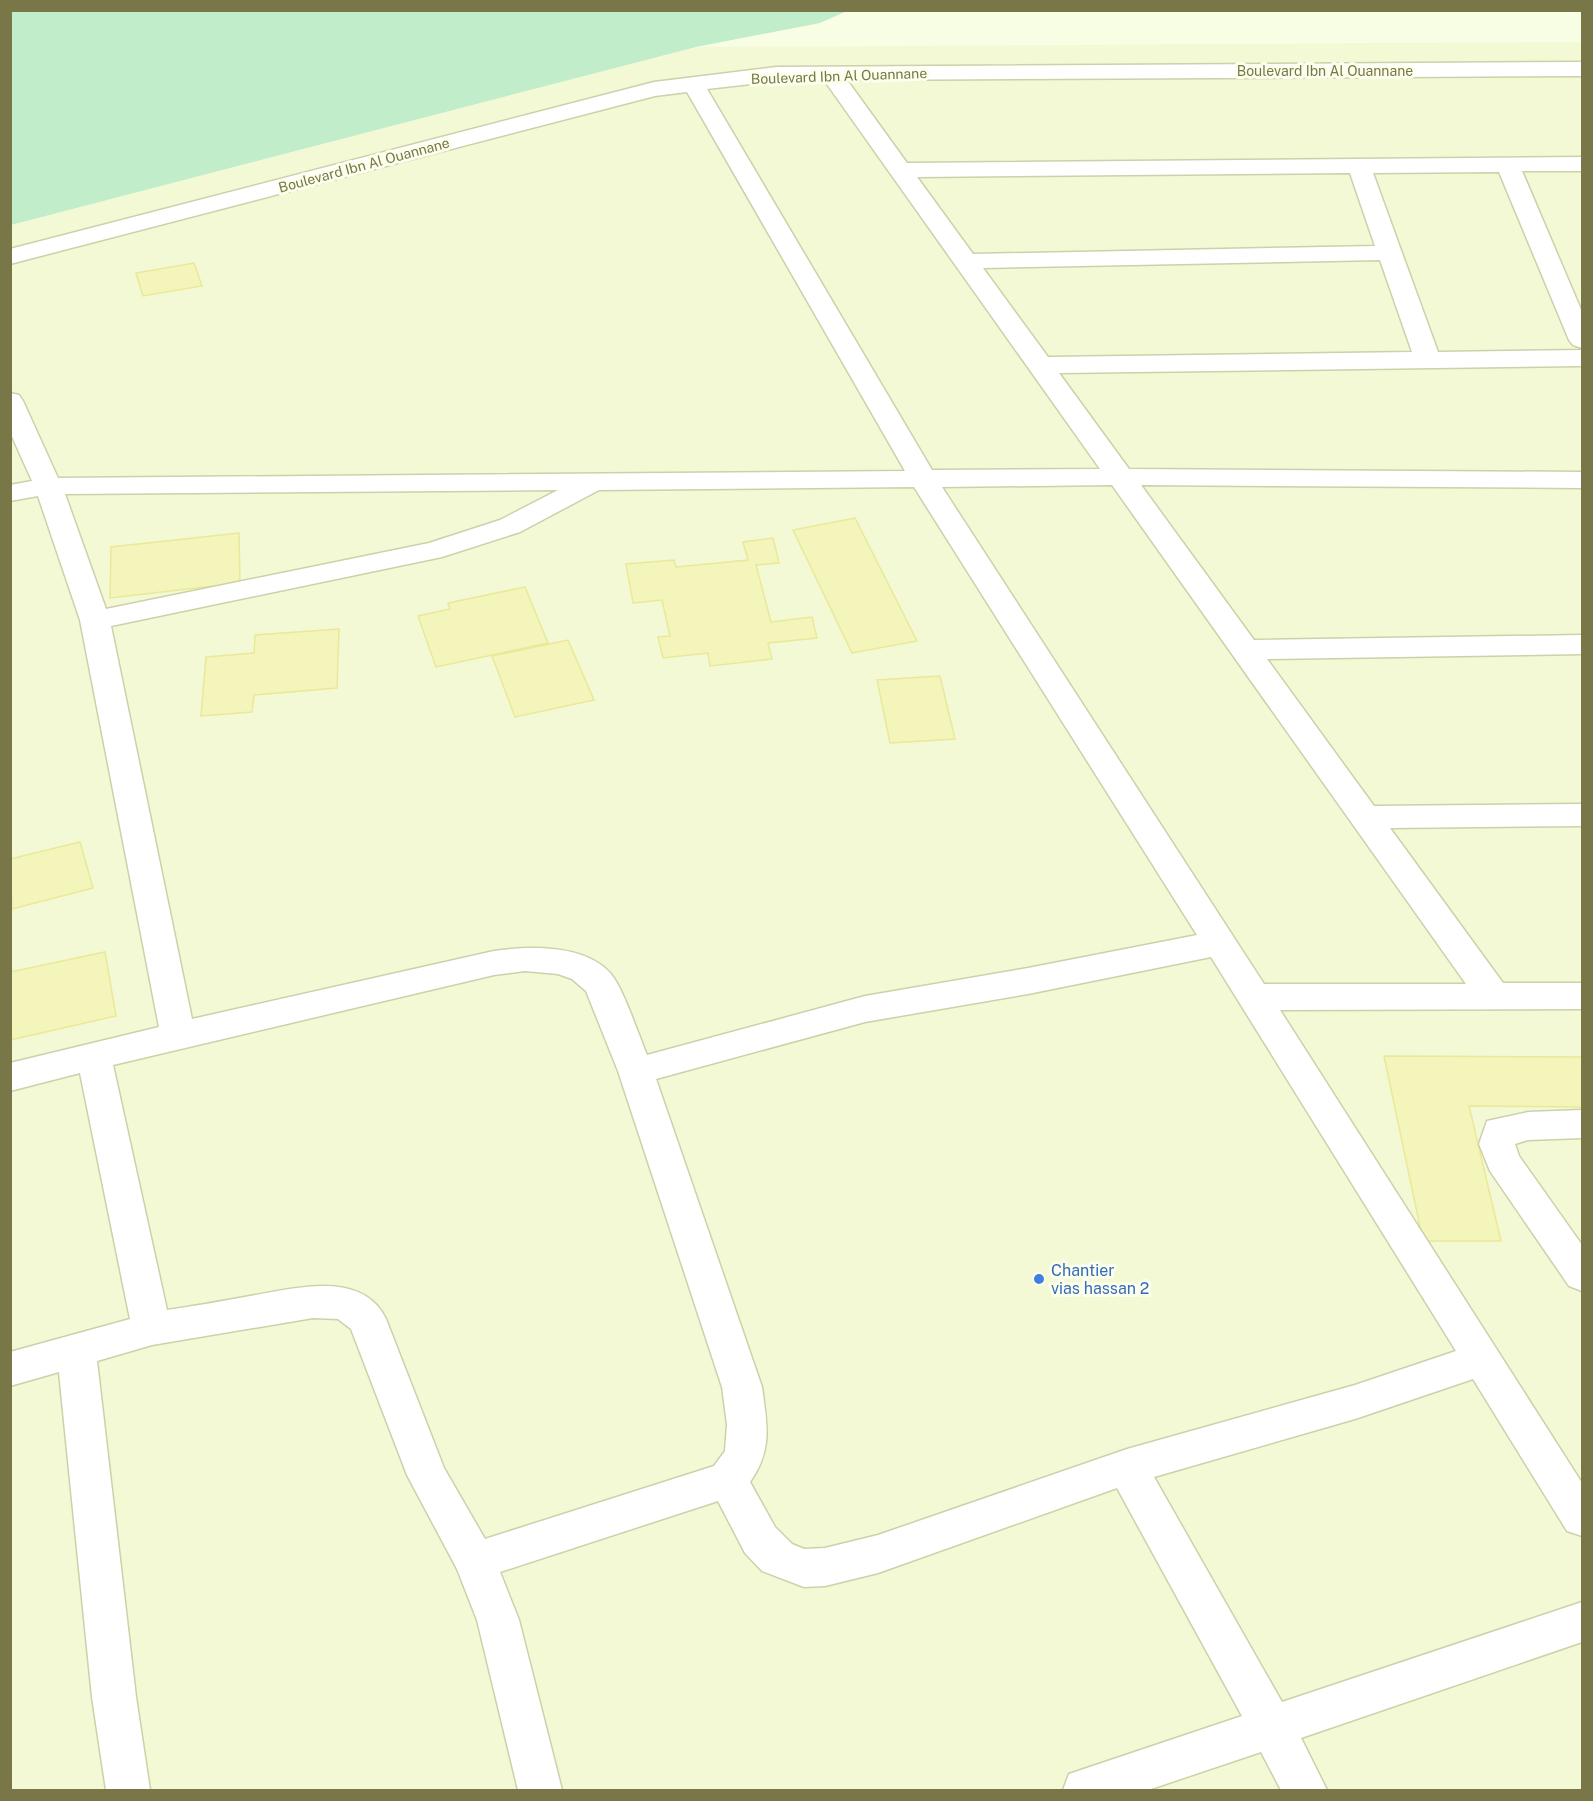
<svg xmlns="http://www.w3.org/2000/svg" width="1593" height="1801" font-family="'Public Sans',sans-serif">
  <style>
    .residential { fill: #f3f8d5 }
    .green { fill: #c1edcb }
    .building { fill: #f4f5ba; stroke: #e9e999; stroke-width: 1.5 }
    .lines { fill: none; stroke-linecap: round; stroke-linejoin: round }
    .minor-casing { stroke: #ced0aa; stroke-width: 3 }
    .minor { fill: #fff; fill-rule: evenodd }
    .shop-dot { fill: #3f7fe0; stroke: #fbffec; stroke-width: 2 }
    .labels { text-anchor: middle; stroke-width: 6; stroke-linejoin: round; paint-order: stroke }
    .far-street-label { font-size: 14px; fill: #797748; stroke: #fbffec }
    .shop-label { font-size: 16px; fill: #366cbe; stroke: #fbffec; text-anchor: start }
  </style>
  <rect width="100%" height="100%" fill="#f8fee4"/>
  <path class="residential" d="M1582,42V1790H11V225L696,47Z"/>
  <path class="green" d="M11,10H847V11L820,23L696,47L11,225Z"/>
  <g class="building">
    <path d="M194,263L202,286L143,296L136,273Z"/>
    <path d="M855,518L917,641L852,653L793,530Z"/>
    <path d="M239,533L240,583L110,598L111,547Z"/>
    <path d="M773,538L779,563L756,565L771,622L812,617L817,638L768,643L772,659L710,666L708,653L663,658L658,637L670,636L662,600L633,603L626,564L674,560L676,567L748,560L743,542Z"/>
    <path d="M525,587L548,643L436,667L418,616L450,609L448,603Z"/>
    <path d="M339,629L337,688L254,695L252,712L201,716L206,657L254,653L255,635Z"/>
    <path d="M568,640L594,700L515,717L492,656Z"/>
    <path d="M940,676L955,739L890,743L877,680Z"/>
    <path d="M80,842L93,888L12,909L10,859Z"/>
    <path d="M105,952L116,1016L10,1040V972Z"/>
    <path d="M1384,1056L1582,1057V1107L1469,1106L1501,1241H1423Z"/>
  </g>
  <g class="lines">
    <defs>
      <g id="minor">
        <path d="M1582,62V76L847,80L907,163L1582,157V171H1522L1582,312V348L1573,345L1569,340L1499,172L1373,173L1438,352L1582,350V366L1059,373L1129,469L1582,472V488L1141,485L1254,640L1582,635V654L1267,659L1374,806L1582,804V826L1390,828L1503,983H1582V1009L1280,1010L1582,1483V1536L1567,1531L1473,1379L1355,1419L1154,1477L1282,1702L1582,1602V1642L1301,1738L1327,1790H1281L1261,1752L1148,1790H1063L1069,1774L1242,1716L1117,1488L878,1573L825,1586L804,1587L762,1571L745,1553L718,1501L500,1572L519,1620L562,1790H518L477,1620L457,1569L407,1475L351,1329L338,1319L313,1318L152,1345L97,1361L136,1697L150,1790H106L92,1697L59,1372L10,1386V1352L130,1319L80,1073L10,1091V1063L159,1027L80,620L38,496L10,501V485L32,481L10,432V393L19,395L23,401L58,478L905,471L687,92L655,96L10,264V249L654,82L776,67ZM824,80L1100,469L932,470L707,89L776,81ZM1350,173L1375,246L973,254L917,177ZM1380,260L1412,352L1048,357L983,268ZM1112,485L1466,984H1264L942,487ZM914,487L1197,935L1028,968L865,996L647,1055C639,1036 623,988 611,974C585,944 530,946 494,951L192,1019L111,626L442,557L520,532L599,490ZM558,490L500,520L429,543L106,609L65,494ZM1211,957L1456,1351L1355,1385L1127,1449L878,1535L825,1548L804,1549L792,1544L775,1527L750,1482C773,1449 767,1425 762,1387L656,1079L865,1022L1028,994ZM525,971L558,974L572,979L586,991L618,1071L722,1387L727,1424L725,1451L714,1466L485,1539L444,1468L386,1319C362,1269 293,1289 250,1296C223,1301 195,1306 167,1310L113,1065L494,975Z"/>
        <path d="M1582,1110V1138L1528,1140L1515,1144L1519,1156L1582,1245V1291L1569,1286L1490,1171L1479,1144L1487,1121L1528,1112Z"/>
      </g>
    </defs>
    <use href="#minor" class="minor-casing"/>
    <use href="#minor" class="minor"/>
  </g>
  <circle class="shop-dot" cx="1039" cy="1279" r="6"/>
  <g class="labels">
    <g class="far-street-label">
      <text x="1325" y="76">Boulevard Ibn Al Ouannane</text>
      <text transform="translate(839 76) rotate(-2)" y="5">Boulevard Ibn Al Ouannane</text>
      <text transform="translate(364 165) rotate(-15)" y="5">Boulevard Ibn Al Ouannane</text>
    </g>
    <g class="shop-label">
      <text x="1051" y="1276">Chantier<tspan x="1051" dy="18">vias hassan 2</tspan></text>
    </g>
  </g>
  <rect width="1593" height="1801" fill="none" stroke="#797748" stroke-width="24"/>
</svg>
